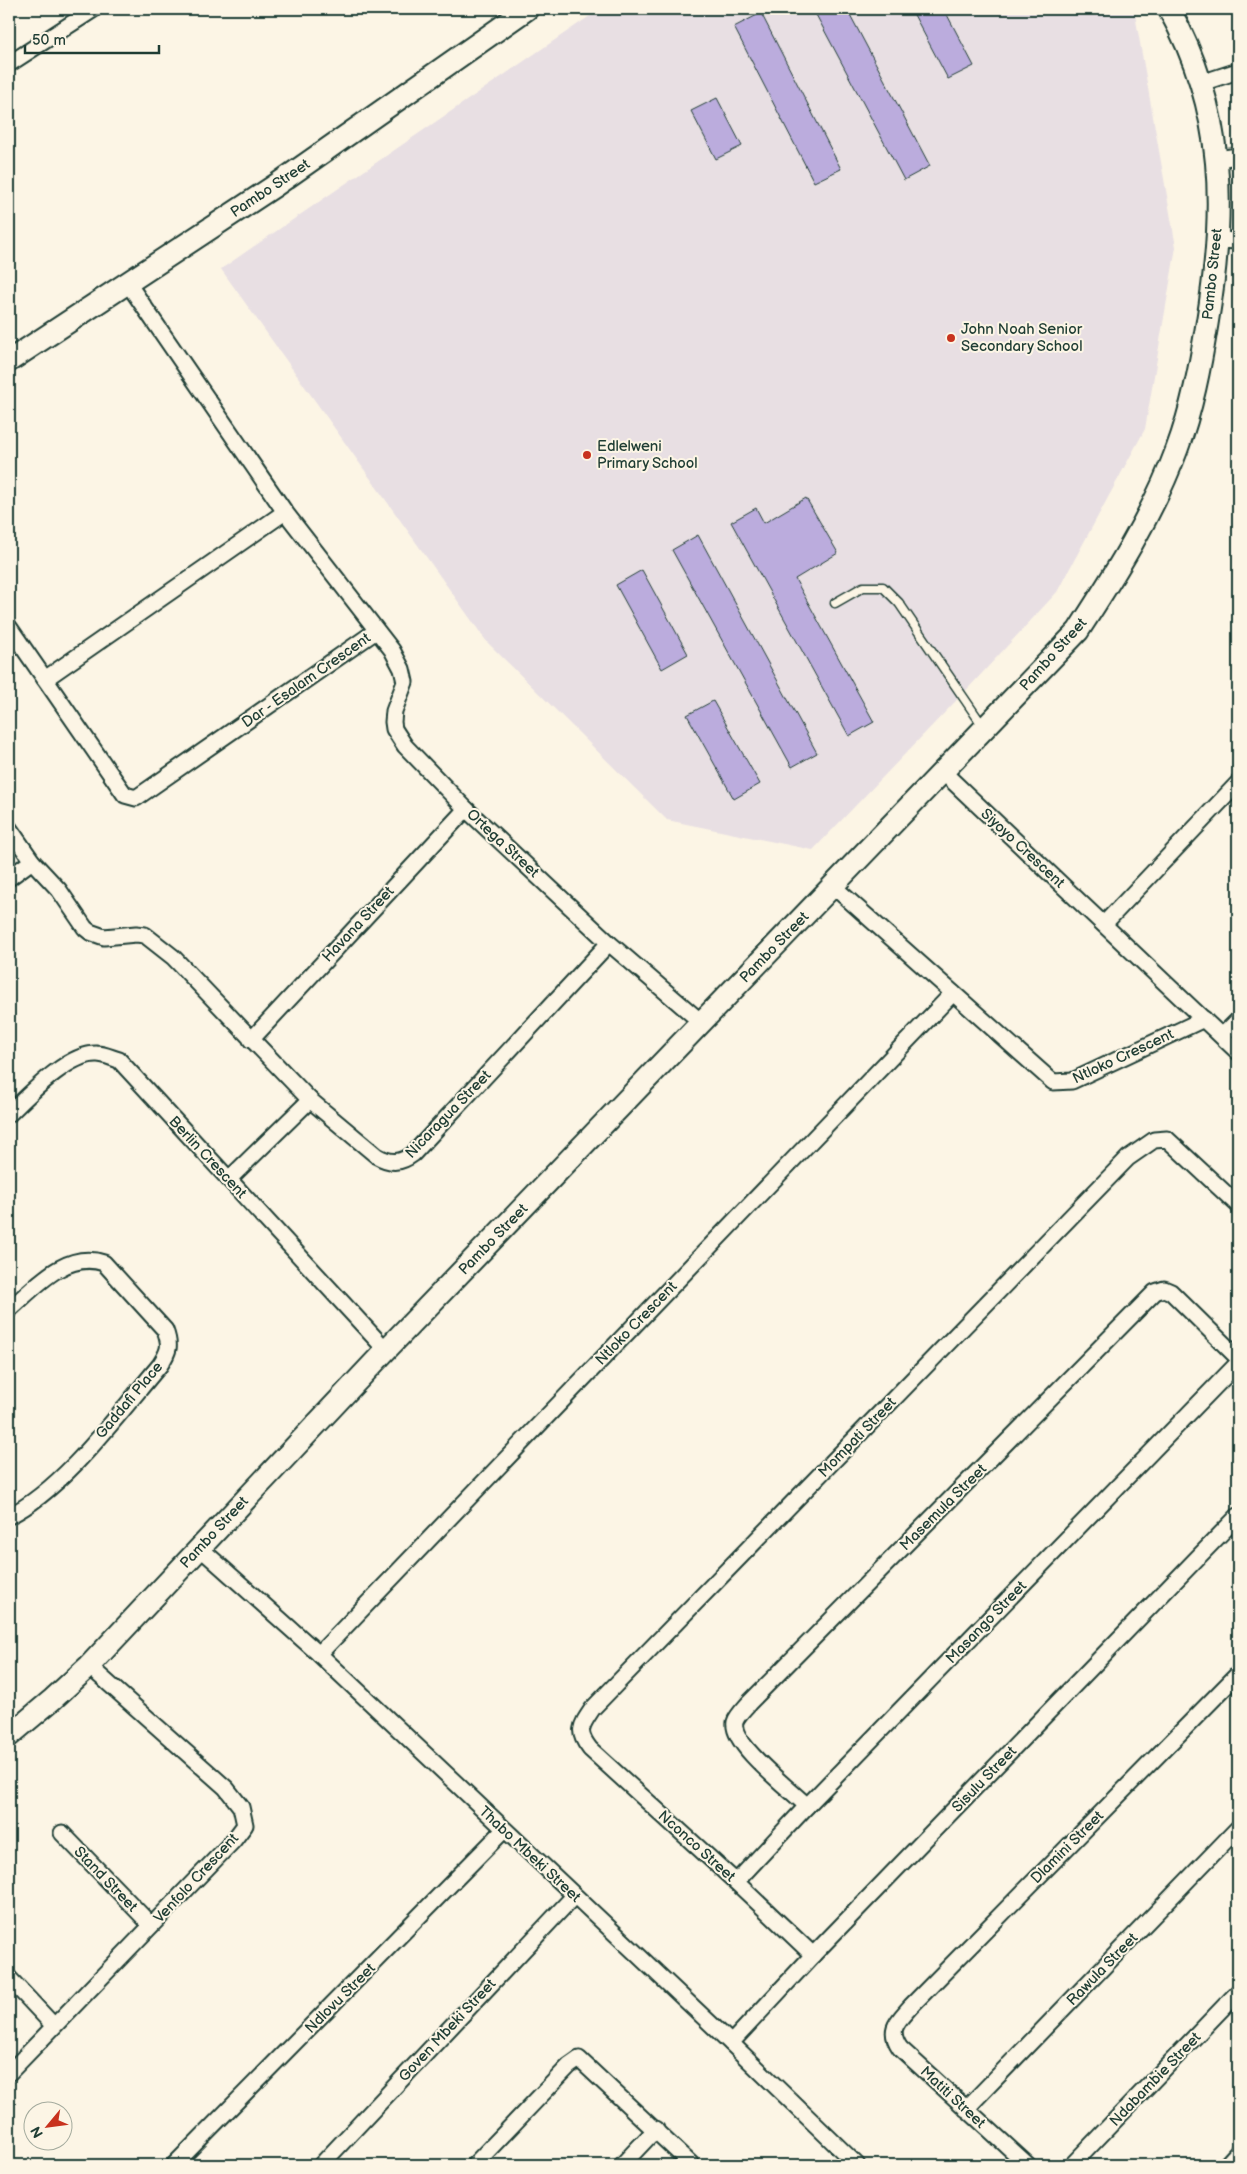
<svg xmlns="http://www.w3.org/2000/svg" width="1247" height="2174" font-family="'Balsamiq Sans',sans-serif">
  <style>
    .built { fill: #e8dfe3 }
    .building { fill: #bbacdd; stroke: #1f3d34 }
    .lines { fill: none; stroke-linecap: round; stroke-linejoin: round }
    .lane-casing { stroke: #1f3d34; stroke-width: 11 }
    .street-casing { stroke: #1f3d34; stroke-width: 19 }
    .secondary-casing { stroke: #1f3d34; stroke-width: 25 }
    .lane { stroke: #fcf5e5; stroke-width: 8 }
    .street { stroke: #fcf5e5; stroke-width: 15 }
    .secondary { stroke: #fcf5e5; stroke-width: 21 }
    .poi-dot { fill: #c8321e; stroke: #fcf5e5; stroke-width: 2 }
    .labels { text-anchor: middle; stroke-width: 4; stroke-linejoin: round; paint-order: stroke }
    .street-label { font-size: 15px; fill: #1f3d34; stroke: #fcf5e5 }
    .poi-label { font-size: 15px; fill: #1f3d34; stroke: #fcf5e5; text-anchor: start }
  </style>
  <rect width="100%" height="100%" fill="#fcf5e5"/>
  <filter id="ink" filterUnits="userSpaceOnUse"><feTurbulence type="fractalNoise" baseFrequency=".02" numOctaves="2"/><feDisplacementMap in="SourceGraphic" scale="10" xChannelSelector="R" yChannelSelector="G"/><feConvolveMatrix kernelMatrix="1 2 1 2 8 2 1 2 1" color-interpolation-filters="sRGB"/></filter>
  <g filter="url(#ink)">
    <path class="built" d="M600,9H1134L1176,247L1145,429L1057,592L973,683L813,850L667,820L487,642L221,269Z"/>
    <g class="building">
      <path d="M813,9H847L930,166L904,180Z"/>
      <path d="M911,9H944L974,66L948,79Z"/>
      <path d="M761,13L841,169L814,182L734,27Z"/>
      <path d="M717,98L742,146L716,159L691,111Z"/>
      <path d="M806,498L838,553L795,579L874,722L849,736L731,522L756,508L764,523Z"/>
      <path d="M698,535L817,753L792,767L672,550Z"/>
      <path d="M642,570L688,654L662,669L616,585Z"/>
      <path d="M713,701L760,784L734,799L687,715Z"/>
    </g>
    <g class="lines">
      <defs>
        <path id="lane" d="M835,603L863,587H883L899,603L983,726"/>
        <g id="street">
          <path d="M9,64L94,9"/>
          <path d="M1201,83L1238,71"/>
          <path d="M1217,159L1238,156"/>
          <path d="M1218,240L1238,241"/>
          <path d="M127,282L285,512L392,650L402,669L405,682L394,711L393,722L394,729L405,746L466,809L609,943L701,1022"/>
          <path d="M9,627L125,795L136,798L376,631"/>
          <path d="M45,679L285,512"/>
          <path d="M942,771L1238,1052"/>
          <path d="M9,828L32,861L59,890L85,928L90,932L104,937L136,934L145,935L173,957L310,1100L377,1156C391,1164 401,1163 413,1154L609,943"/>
          <path d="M9,878L32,861"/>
          <path d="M833,886L1053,1082L1072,1081L1204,1019"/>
          <path d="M1104,924L1238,783"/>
          <path d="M1222,1036L1238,1020"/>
          <path d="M251,1040L466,809"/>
          <path d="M9,1114C29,1095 68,1053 97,1054C104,1054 112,1058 119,1060L386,1350"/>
          <path d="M229,1179L310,1100"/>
          <path d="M9,1310C35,1287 66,1250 104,1263L165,1330C171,1346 169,1351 160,1365C119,1413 64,1489 9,1516"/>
          <path d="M199,1547L319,1654L731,2043L857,2165"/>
          <path d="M319,1654L953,993"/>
          <path d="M807,1806C791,1790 730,1744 735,1722C737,1715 745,1708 749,1703L1155,1292L1164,1289L1171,1292L1238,1358"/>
          <path d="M62,1833L151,1925"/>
          <path d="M736,1882L807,1806L1238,1363"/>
          <path d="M813,1955L736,1882L590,1749C576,1731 581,1726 593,1708L1128,1158L1154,1140L1167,1139L1238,1205"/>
          <path d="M9,1978L54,2026"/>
          <path d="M731,2043L813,1955L1238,1516"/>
          <path d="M9,2073L233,1841L245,1825L241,1807L226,1788L89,1666"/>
          <path d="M966,2109L1238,1828"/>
          <path d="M174,2165L504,1830"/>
          <path d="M321,2165L574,1896"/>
          <path d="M474,2165L569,2066L579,2059L692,2165"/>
          <path d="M622,2165L656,2129"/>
          <path d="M1028,2165L900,2048C887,2029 898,2021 911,2006L1238,1674"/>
          <path d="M1072,2165L1238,1992"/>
          <path d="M1226,2165L1238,2152"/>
        </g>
        <g id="secondary">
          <path d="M9,361L276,185L527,9"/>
          <path d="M9,1736L53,1699L89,1666L386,1350L1078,631C1115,574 1153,514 1177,449C1192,409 1200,367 1207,324C1226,211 1226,112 1169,9"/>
        </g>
      </defs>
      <use href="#lane" class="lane-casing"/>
      <use href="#street" class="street-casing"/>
      <use href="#secondary" class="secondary-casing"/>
      <use href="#lane" class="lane"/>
      <use href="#street" class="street"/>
      <use href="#secondary" class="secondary"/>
    </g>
  </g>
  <g class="poi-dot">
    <circle cx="951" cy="338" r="5"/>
    <circle cx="587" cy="455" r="5"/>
  </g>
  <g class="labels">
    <g class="street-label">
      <text transform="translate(270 188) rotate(-34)" y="5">Pambo Street</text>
      <text transform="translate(1212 274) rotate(-84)" y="5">Pambo Street</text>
      <text transform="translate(1053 654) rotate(-48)" y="5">Pambo Street</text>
      <text transform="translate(306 680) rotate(-35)" y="5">Dar - Esalam Crescent</text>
      <text transform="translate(503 843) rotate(43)" y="5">Ortega Street</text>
      <text transform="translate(1023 848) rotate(43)" y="5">Siyoyo Crescent</text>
      <text transform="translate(358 924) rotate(-47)" y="5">Havana Street</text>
      <text transform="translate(774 947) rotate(-46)" y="5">Pambo Street</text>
      <text transform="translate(1123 1056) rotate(-25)" y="5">Ntloko Crescent</text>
      <text transform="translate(448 1114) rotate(-46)" y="5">Nicaragua Street</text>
      <text transform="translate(208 1157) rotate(47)" y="5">Berlin Crescent</text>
      <text transform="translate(493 1239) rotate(-46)" y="5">Pambo Street</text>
      <text transform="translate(636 1323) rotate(-46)" y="5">Ntloko Crescent</text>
      <text transform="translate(129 1400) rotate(-50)" y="5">Gaddafi Place</text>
      <text transform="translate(857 1437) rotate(-46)" y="5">Mompati Street</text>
      <text transform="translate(943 1507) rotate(-45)" y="5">Masemula Street</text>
      <text transform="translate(214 1532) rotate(-47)" y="5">Pambo Street</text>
      <text transform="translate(986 1622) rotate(-46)" y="5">Masango Street</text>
      <text transform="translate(984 1779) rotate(-46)" y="5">Sisulu Street</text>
      <text transform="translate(697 1846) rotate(42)" y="5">Nconco Street</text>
      <text transform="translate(1067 1847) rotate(-45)" y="5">Dlamini Street</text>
      <text transform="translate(530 1854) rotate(43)" y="5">Thabo Mbeki Street</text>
      <text transform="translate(196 1878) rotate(-47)" y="5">Venfolo Crescent</text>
      <text transform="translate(106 1879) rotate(46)" y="5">Stand Street</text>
      <text transform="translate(1102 1969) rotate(-46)" y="5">Rawula Street</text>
      <text transform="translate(340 1998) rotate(-45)" y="5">Ndlovu Street</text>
      <text transform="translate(447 2030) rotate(-47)" y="5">Goven Mbeki Street</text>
      <text transform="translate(1155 2079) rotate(-46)" y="5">Ndabambie Street</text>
      <text transform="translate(953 2097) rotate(43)" y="5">Matiti Street</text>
    </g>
    <g class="poi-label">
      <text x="961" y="334">John Noah Senior<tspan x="961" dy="17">Secondary School</tspan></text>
      <text x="597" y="451">Edlelweni<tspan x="597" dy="17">Primary School</tspan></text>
    </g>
  </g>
  <rect width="1247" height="2174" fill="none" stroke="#fcf5e5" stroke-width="30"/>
  <rect x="15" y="15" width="1217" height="2144" fill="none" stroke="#1f3d34" stroke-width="2" filter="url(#ink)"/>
  <g transform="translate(48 2126) rotate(241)"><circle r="24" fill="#fcf5e5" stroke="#a4ab9e"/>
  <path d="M0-4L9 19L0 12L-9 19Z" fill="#c8321e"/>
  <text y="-8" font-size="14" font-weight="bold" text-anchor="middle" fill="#1f3d34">N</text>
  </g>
  <path d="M25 45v8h134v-8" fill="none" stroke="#1f3d34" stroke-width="2.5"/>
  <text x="32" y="45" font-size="15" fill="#1f3d34" stroke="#fcf5e5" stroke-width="4" paint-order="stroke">50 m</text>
</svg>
